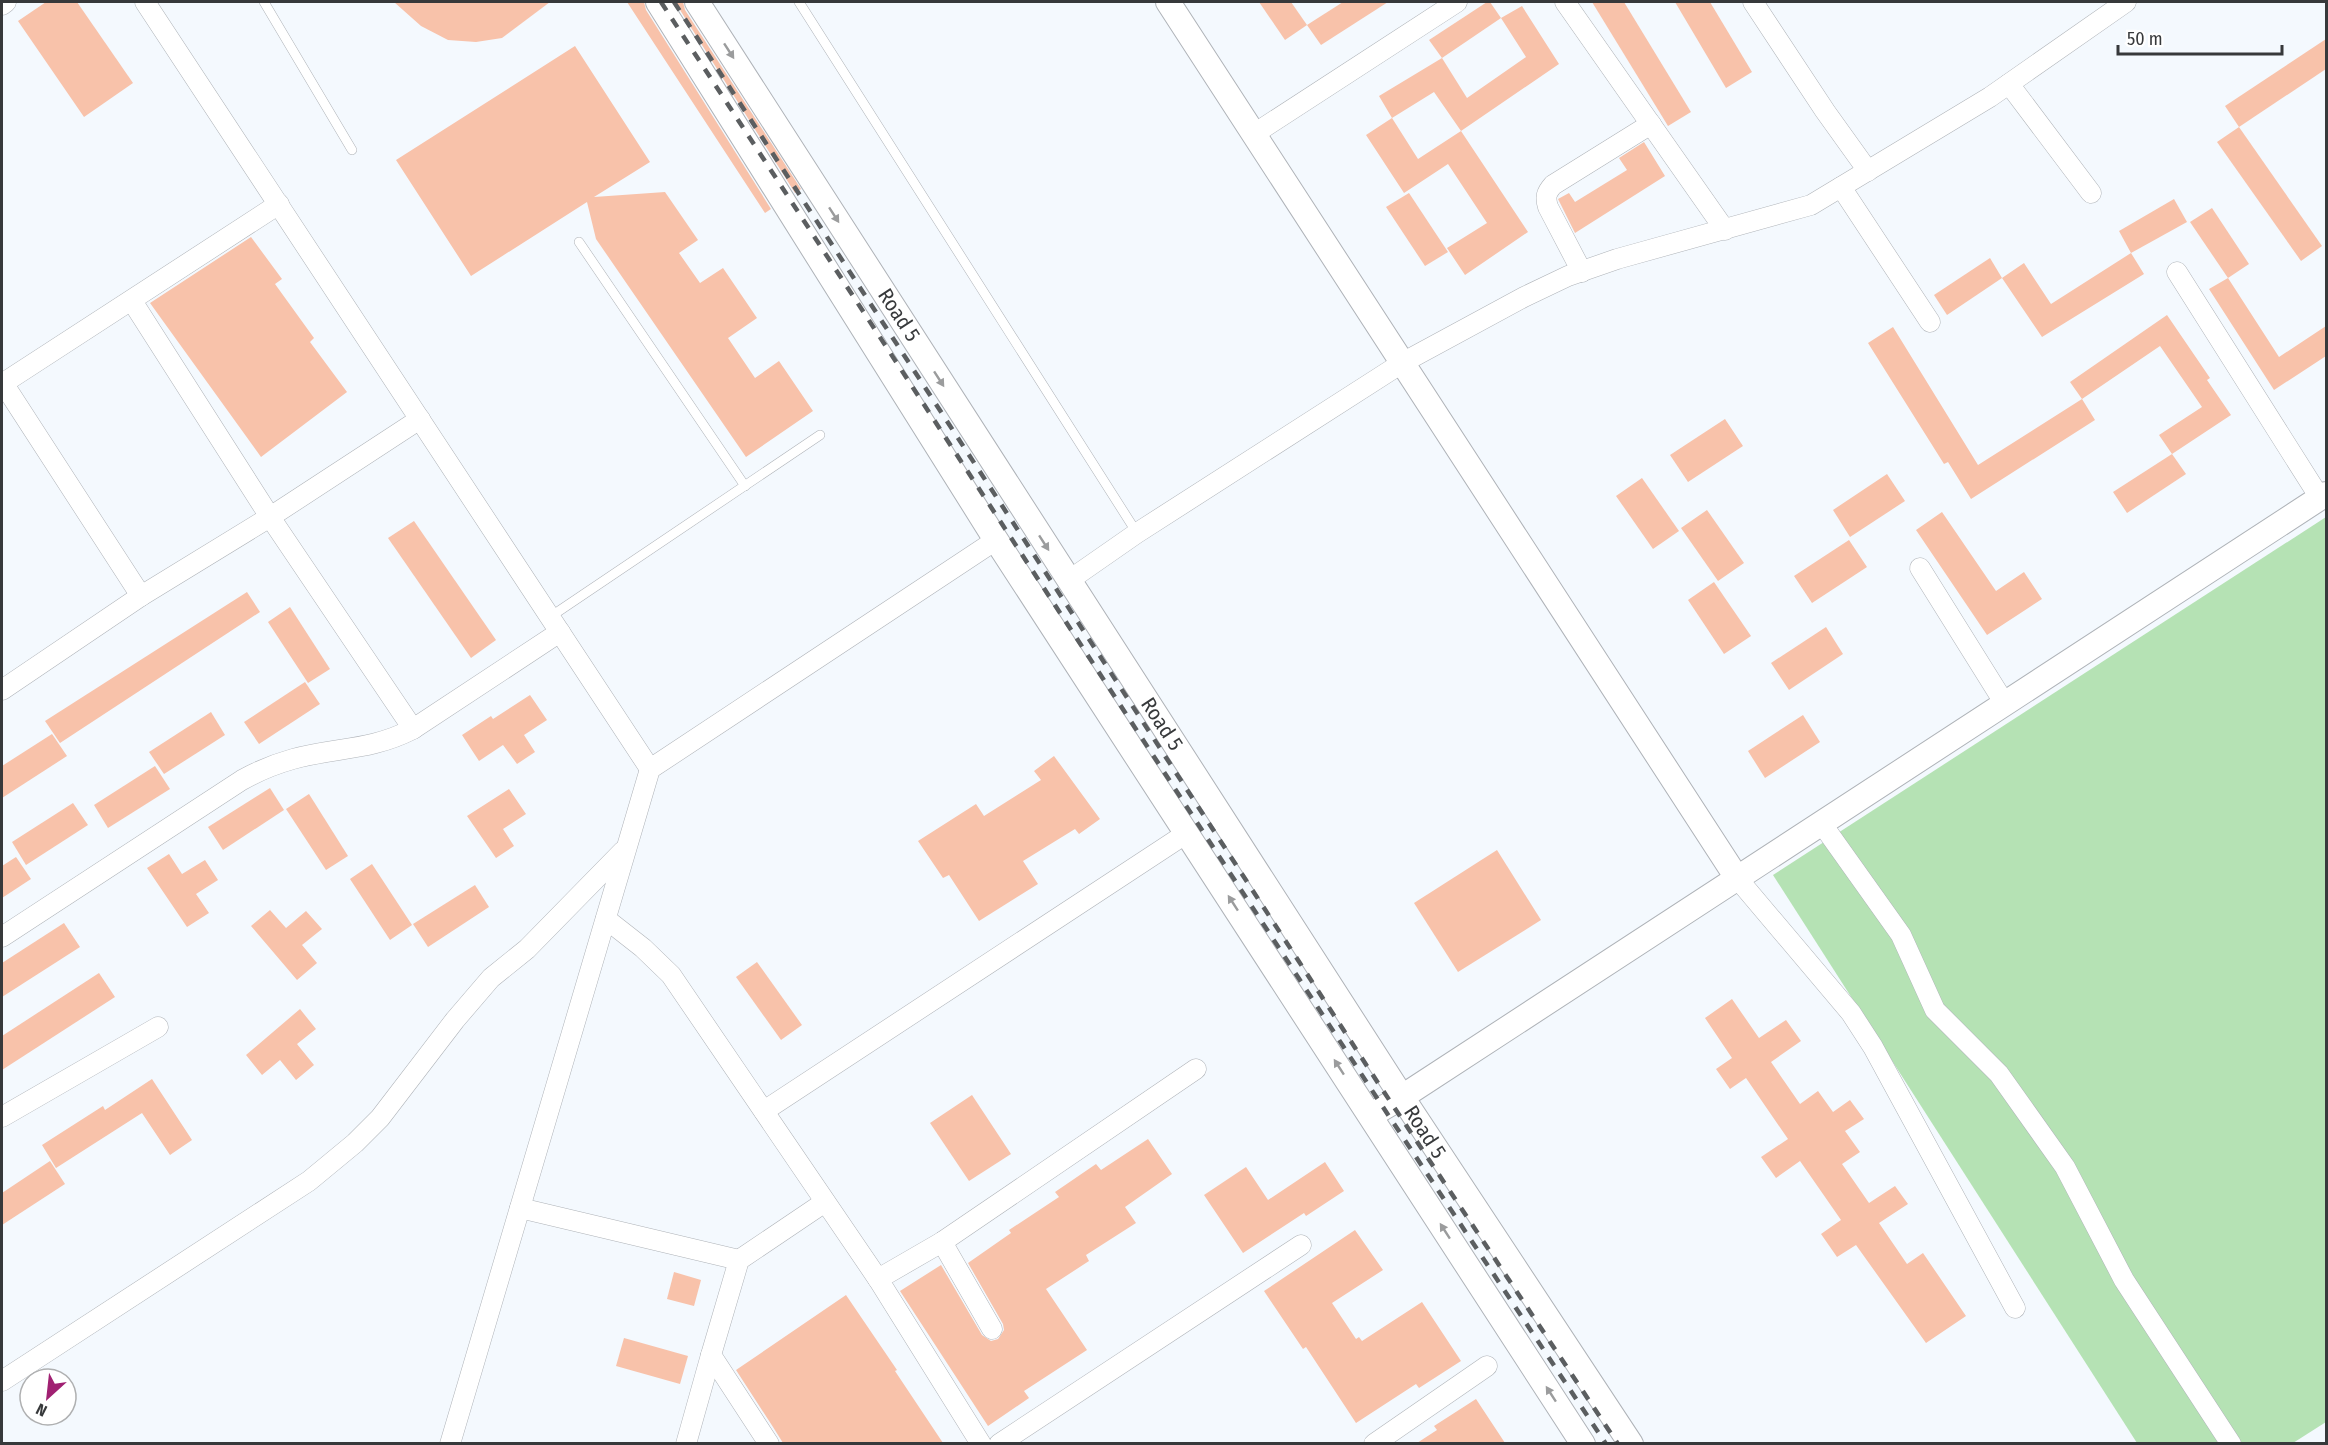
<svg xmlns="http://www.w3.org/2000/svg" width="2328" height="1445" font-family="'Fira Sans Condensed',sans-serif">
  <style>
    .green { fill: #b5e2b4 }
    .building { fill: #f8c2aa }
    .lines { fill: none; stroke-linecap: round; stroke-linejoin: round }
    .service-casing { stroke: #afb3b8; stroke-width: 10 }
    .minor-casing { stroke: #afb3b8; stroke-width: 21 }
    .tertiary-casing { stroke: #afb3b8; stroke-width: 26 }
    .service { stroke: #fff; stroke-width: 9 }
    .minor { stroke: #fff; stroke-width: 20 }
    .tertiary { stroke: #fff; stroke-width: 24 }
    .rail { stroke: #5b5e60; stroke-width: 4.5; stroke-dasharray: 10 10; stroke-linecap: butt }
    .oneway { fill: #9b9c9d }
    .labels { text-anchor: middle; stroke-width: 4.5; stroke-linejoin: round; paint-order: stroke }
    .street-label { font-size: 21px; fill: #37393b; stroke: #fff }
  </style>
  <rect width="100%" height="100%" fill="#f4f9fe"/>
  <path class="green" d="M2326,517V1422L2293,1443H2137L1773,875Z"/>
  <g class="building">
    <path d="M46,2H77L133,83L84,117L18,21Z"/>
    <path d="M394,2H550L502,38L476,42L448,40L421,26Z"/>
    <path d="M627,2H644L646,10L771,209L765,213Z"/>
    <path d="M675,2H683L685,10L801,189L795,193Z"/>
    <path d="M1259,2H1291L1307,25L1285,40Z"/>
    <path d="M1343,2H1388L1321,45L1307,25Z"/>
    <path d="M1487,2H1490L1501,18L1442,58L1429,40Z"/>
    <path d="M1592,2H1624L1691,112L1668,126Z"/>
    <path d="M1675,2H1710L1752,72L1726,88Z"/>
    <path d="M1522,6L1559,64L1461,131L1434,92L1392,118L1379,96L1442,58L1467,98L1526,57L1501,18Z"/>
    <path d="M2326,39V69L2239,127L2225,106Z"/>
    <path d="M575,46L650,162L594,197L665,192L698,240L679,253L700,283L723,268L757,318L728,338L755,378L779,361L813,411L746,457L596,239L587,202L471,276L396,160Z"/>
    <path d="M1392,118L1418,159L1461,131L1528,232L1465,275L1447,248L1487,223L1448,164L1404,193L1366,135Z"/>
    <path d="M2239,127L2322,246L2301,261L2217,142Z"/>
    <path d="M1644,142L1665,176L1575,233L1558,199L1569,193L1575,202L1627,170L1619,158Z"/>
    <path d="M1409,193L1448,252L1425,266L1386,207Z"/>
    <path d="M2174,199L2187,222L2131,253L2119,231Z"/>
    <path d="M2212,208L2249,264L2228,278L2190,222Z"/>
    <path d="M251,237L282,279L275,284L314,338L310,342L347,392L261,457L150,303Z"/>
    <path d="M2131,253L2144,274L2042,337L2002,278L2024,263L2051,304Z"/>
    <path d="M1990,258L2002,278L1947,315L1934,295Z"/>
    <path d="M2228,278L2279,357L2326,326V356L2274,390L2209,289Z"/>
    <path d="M2167,315L2210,378L2207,380L2231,415L2172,454L2159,435L2202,407L2160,346L2082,399L2070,382Z"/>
    <path d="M1893,327L1978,465L2082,399L2095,420L1971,499L1948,462L1944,464L1868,343Z"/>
    <path d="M1725,419L1743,446L1688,482L1670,455Z"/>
    <path d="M2172,454L2186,474L2127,513L2113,492Z"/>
    <path d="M1887,474L1905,501L1850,537L1833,510Z"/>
    <path d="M1642,478L1679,531L1653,549L1616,496Z"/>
    <path d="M1707,510L1744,563L1718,581L1681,528Z"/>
    <path d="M1942,512L1996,591L2024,572L2042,599L1987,635L1916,530Z"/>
    <path d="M414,521L496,640L471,658L388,538Z"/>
    <path d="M1849,540L1867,567L1812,603L1794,576Z"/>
    <path d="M1714,582L1751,636L1724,654L1688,600Z"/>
    <path d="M247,592L260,612L60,743L45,721Z"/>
    <path d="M290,607L330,669L308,683L268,622Z"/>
    <path d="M1826,627L1843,654L1789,690L1771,663Z"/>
    <path d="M305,682L320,704L259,744L244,722Z"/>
    <path d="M530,695L547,720L524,735L535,752L517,764L503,745L479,761L462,735L491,716L493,719Z"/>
    <path d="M211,712L225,735L164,774L149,752Z"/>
    <path d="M1803,715L1820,742L1765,778L1748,751Z"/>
    <path d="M52,734L67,756L2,798V766Z"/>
    <path d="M1054,756L1100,819L1079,834L1075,829L1023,861L1038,884L979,921L949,875L943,878L918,841L976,804L984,816L1041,780L1034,771Z"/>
    <path d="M155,766L170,789L108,828L94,805Z"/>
    <path d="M270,788L284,810L223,850L208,827Z"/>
    <path d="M509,789L526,814L503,829L514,846L496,858L467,816Z"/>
    <path d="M309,794L348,856L326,870L286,809Z"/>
    <path d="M73,803L88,825L26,865L12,842Z"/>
    <path d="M1497,850L1541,920L1458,972L1414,903Z"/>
    <path d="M169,854L182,874L205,860L218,880L196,894L209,913L187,927L147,868Z"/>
    <path d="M16,857L31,879L2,898V866Z"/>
    <path d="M372,864L412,925L390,940L350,879Z"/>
    <path d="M475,885L489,907L428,947L413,924Z"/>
    <path d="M270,910L286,928L306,911L322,929L302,945L317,963L297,980L251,926Z"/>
    <path d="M64,923L80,947L2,997V963Z"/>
    <path d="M757,962L802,1025L781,1040L736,977Z"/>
    <path d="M99,973L115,997L2,1070V1036Z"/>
    <path d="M1732,999L1759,1038L1786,1020L1801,1041L1771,1062L1800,1104L1818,1091L1833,1112L1850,1100L1864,1119L1845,1131L1860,1152L1842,1164L1869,1203L1895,1186L1908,1204L1879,1223L1907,1264L1923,1253L1966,1316L1926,1343L1856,1245L1837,1257L1821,1234L1841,1220L1800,1161L1776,1178L1761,1157L1788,1139L1746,1078L1730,1089L1716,1069L1732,1058L1705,1018Z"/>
    <path d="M300,1009L316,1029L297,1044L314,1065L296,1080L280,1060L262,1075L246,1055Z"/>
    <path d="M152,1079L192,1140L170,1155L142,1113L56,1168L42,1145L103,1106L105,1110Z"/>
    <path d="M972,1095L1011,1154L969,1181L930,1123Z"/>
    <path d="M1148,1139L1172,1174L1125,1207L1136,1223L1086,1255L1089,1261L1046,1289L1087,1350L1024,1391L1029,1398L988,1426L900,1291L941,1265L982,1335L991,1341L998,1339L1004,1330L1003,1324L968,1263L1011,1233L1009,1230L1059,1197L1055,1192L1096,1164L1101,1170Z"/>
    <path d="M50,1161L65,1184L2,1225V1193Z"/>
    <path d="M1325,1162L1344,1191L1306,1216L1304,1213L1243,1253L1204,1195L1246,1167L1268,1200Z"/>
    <path d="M1355,1230L1383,1270L1332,1303L1356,1339L1359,1337L1362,1341L1422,1302L1461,1361L1419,1388L1416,1384L1356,1423L1306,1347L1303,1349L1264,1291Z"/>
    <path d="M674,1272L701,1280L694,1306L667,1299Z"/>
    <path d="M846,1295L897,1370L895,1371L943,1443H783L773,1427L736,1370Z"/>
    <path d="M624,1338L688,1356L680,1384L616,1366Z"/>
    <path d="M1476,1399L1505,1443H1417L1437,1430L1434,1426Z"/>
  </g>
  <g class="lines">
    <defs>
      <g id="service">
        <path d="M264,2L352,150"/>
        <path d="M799,2L1137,533"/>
        <path d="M579,242L745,486"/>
        <path d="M550,617L820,435"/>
      </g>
      <g id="minor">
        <path d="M145,2L650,769"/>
        <path d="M1565,2L1725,230"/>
        <path d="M1753,2L1825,111L1868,171"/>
        <path d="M2,5L6,2"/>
        <path d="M2009,84L2091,193"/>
        <path d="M1254,134L1457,2"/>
        <path d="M1841,187L1930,322"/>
        <path d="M1582,272L1548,207C1545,197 1546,193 1553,185L1651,124"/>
        <path d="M2177,272L2320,498"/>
        <path d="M132,301L270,517L413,729"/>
        <path d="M3,383L141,596"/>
        <path d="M2,384L279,204"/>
        <path d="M1920,568L2005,704"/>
        <path d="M1068,581L1137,533L1402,363L1524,297L1568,276L1617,259L1811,205L1990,97L2126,2"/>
        <path d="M2,690L141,596L270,517L420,419"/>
        <path d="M1822,824L1901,935L1935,1010L1999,1074L2065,1167L2124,1280L2231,1444"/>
        <path d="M1737,878L1851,1013L1873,1047L2015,1308"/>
        <path d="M606,919L643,948L671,975L878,1279"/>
        <path d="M2,937L242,780C258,771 275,764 293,759C337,747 370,751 413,729L560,632"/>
        <path d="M764,1111L1187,833"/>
        <path d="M2,1117L158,1027"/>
        <path d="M520,1208L739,1260"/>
        <path d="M942,1242L992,1329"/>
        <path d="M2,1381L309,1181L355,1143L380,1118L455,1020L491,978L527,949L623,851"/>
        <path d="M450,1444L650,769L996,540"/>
        <path d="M686,1444L711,1355"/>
        <path d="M769,1444L711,1355L739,1260L825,1202"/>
        <path d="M981,1444L878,1279L942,1242L1196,1069"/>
        <path d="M999,1444L1301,1245"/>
        <path d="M1374,1444L1487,1366"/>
      </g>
      <g id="tertiary">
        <path d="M658,2L996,540L1583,1444"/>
        <path d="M697,2L1402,1097L1631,1444"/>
        <path d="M1168,2L1737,878"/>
        <path d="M1371,1115L1402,1097L2326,494"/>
      </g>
    </defs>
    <use href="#service" class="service-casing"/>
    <use href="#minor" class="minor-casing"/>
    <use href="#tertiary" class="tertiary-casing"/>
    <use href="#service" class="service"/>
    <use href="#minor" class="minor"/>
    <use href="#tertiary" class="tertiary"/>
    <g class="rail">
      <path d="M661,2L1375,1095L1606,1444"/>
      <path d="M674,2L1380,1086L1618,1444"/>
    </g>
  </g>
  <defs><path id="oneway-solid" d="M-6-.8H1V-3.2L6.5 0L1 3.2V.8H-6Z" transform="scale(1.5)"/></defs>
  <g class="oneway">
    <use href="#oneway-solid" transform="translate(729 51) rotate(57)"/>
    <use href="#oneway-solid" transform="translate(834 215) rotate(57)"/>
    <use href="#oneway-solid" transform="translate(939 379) rotate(57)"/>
    <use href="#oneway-solid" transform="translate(1044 543) rotate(57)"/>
    <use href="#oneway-solid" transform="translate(1233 903) rotate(-123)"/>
    <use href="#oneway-solid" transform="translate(1339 1067) rotate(-123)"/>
    <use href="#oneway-solid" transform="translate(1445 1231) rotate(-123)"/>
    <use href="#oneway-solid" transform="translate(1551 1394) rotate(-123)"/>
  </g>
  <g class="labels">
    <g class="street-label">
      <text transform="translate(899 315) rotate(57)" y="7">Road 5</text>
      <text transform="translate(1162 724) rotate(57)" y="7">Road 5</text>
      <text transform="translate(1425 1132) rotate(57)" y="7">Road 5</text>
    </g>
  </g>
  <rect width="2328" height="1445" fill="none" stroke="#37393b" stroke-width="6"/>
  <g transform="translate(48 1397) rotate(207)"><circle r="28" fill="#ffffff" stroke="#afb0b1" stroke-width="1.5"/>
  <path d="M0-4.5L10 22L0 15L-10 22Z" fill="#a02072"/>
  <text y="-9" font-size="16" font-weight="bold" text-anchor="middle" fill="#37393b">N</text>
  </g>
  <path d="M2118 45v9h164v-9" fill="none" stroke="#37393b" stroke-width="3"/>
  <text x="2127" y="45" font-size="18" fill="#37393b" stroke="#ffffff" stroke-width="4.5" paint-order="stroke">50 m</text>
</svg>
